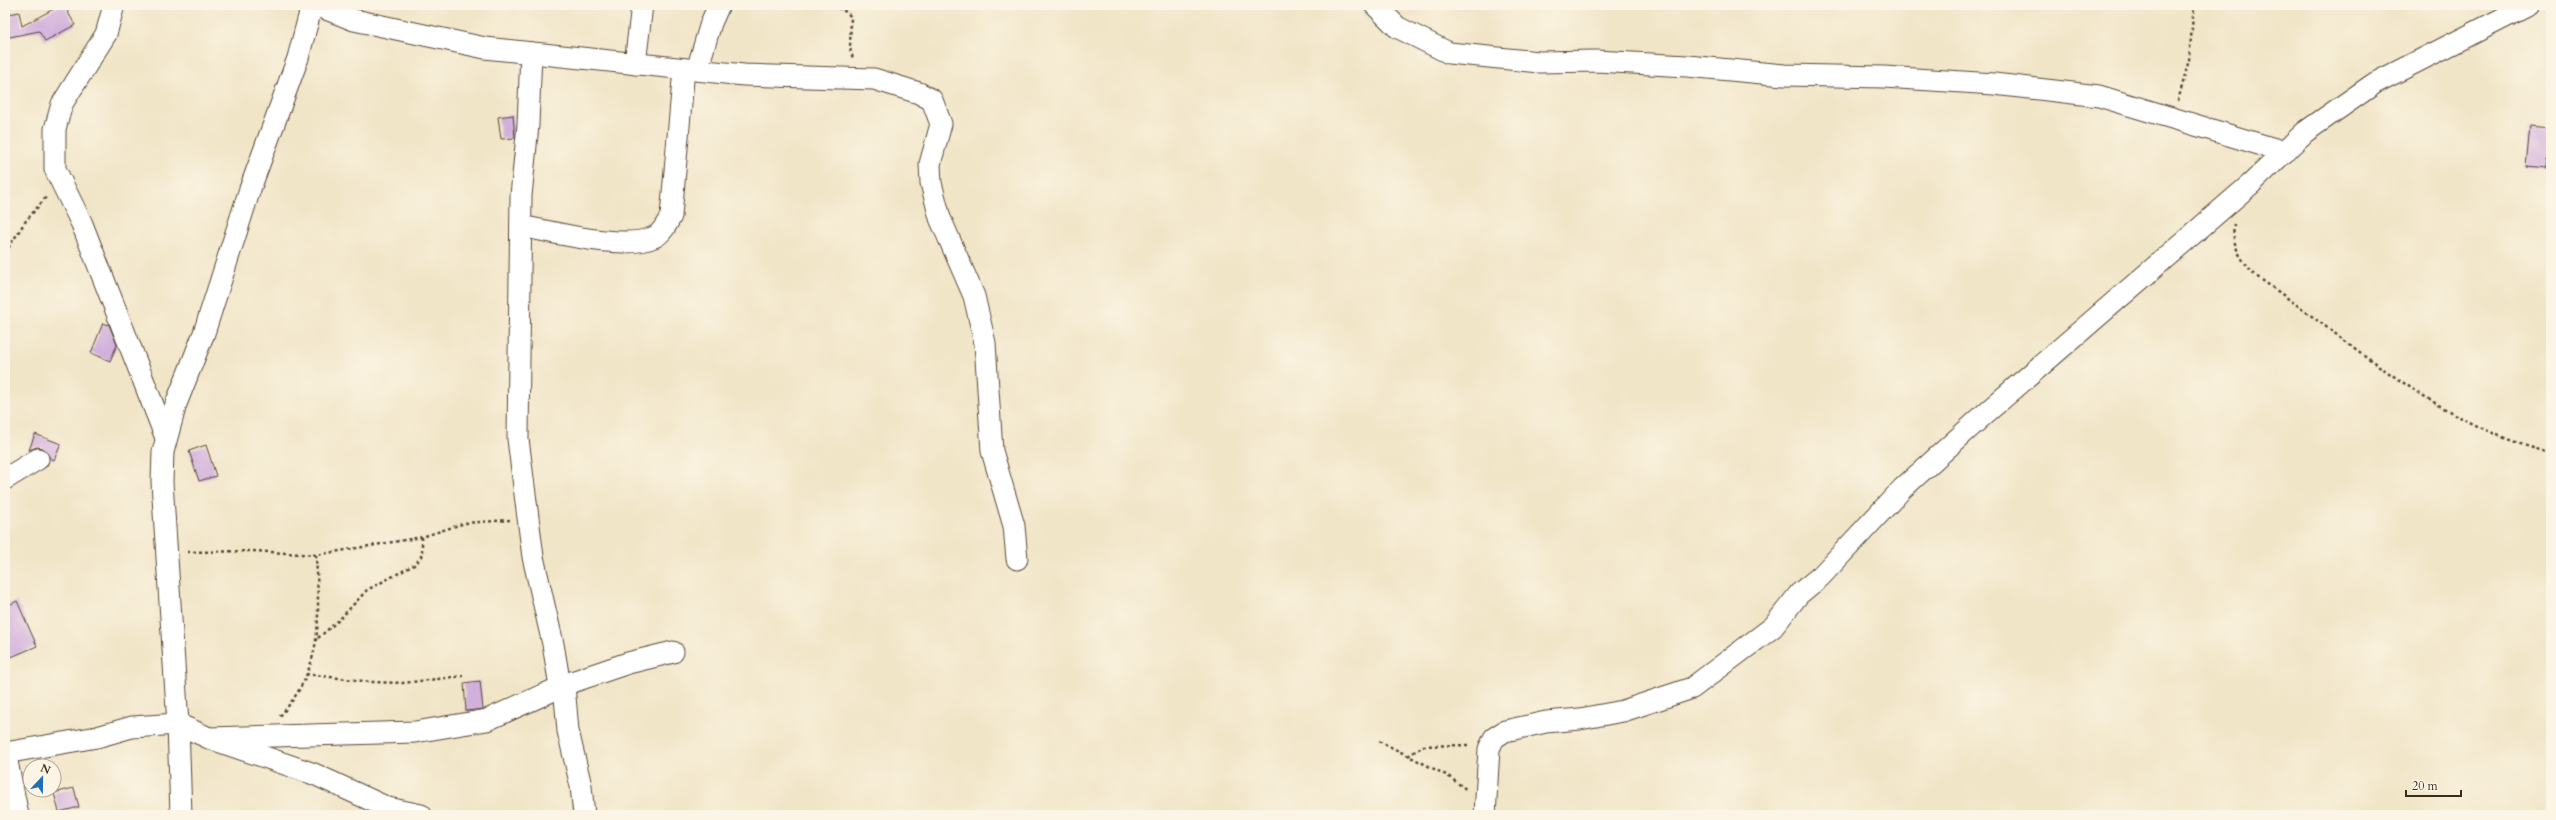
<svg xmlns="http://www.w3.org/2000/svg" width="2556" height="820" font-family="Cardo,serif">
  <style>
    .building { fill: #d2b0dd }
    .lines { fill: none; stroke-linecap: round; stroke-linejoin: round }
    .minor-casing { stroke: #564637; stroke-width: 23 }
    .path { stroke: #564637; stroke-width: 2.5; stroke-dasharray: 3 3; stroke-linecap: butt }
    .minor { stroke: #fff; stroke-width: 21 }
  </style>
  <rect width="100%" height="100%" fill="#fcf5e5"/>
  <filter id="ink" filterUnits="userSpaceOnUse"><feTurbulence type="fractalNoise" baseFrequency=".025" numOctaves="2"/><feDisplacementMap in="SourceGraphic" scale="8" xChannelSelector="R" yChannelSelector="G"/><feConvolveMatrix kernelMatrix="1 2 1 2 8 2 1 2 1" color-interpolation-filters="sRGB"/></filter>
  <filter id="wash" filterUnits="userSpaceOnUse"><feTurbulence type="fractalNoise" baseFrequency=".012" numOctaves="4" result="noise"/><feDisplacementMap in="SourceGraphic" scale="16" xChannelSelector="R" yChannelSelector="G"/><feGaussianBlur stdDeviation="0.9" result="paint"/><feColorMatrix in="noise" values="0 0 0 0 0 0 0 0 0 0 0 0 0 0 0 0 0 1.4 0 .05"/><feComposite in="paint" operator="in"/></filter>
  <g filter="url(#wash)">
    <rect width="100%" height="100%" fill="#f1e5c7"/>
    <g id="blocks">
      <g class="building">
        <path d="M61,5H64L75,25L45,41L39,31L5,38V15L19,12L22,26Z"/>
        <path d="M513,115L515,138L501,139L498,117Z"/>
        <path d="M2530,126L2551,128L2547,169L2526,167Z"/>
        <path d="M103,323L109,325L117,345L110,361L91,353Z"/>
        <path d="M35,434L61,444L54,460L50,458L43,448L37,447L29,450Z"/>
        <path d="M206,445L216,476L199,481L189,451Z"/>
        <path d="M17,601L37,646L9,658L5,649V607Z"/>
        <path d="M480,681L483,709L466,711L464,683Z"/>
        <path d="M74,788L79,807L59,812L54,793Z"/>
      </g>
    </g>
  </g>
  <g filter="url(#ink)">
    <use href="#blocks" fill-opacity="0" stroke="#564637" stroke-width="1"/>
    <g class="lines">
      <defs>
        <g id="minor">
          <path d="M114,5L106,34L62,104L55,129V169L82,224L166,438"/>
          <path d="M316,5L354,20L485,48L744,75L874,79L919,93L932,100L941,124L930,164L931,183L940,218L974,296L985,343L992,451L1014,526L1017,559"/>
          <path d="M1375,5L1397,27L1449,53L1539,62L1596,61L1687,66L1784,75L1884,77L1994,84L2099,96L2285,152"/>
          <path d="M531,53L528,125L521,196L518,439L533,557L553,644L560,686"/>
          <path d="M635,64L642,5"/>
          <path d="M697,70L711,23L719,5"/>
          <path d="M521,226C553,232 625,251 654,237C662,234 667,223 671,216L684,69"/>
          <path d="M5,479L38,459"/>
          <path d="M564,685L568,731L581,786L584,815"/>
          <path d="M209,738L415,732L487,720L572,682L628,663L673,652"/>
          <path d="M5,752L18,815"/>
          <path d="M5,753L97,737L132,727L178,724L209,738L314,774L388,808L421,815"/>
          <path d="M181,815L178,724L162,482L163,452L176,404L204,333L250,189L298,58L312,5"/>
          <path d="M1485,815L1489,749L1494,738L1505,731L1546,722L1580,719L1623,711L1692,688L1773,627L1799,594L1821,576L1903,488L1987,412L2252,183L2305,132L2375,83L2529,5"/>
        </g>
      </defs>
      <use href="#minor" class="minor-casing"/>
      <g class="path">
        <path d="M814,5C827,5 842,6 851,17L850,48L853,59"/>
        <path d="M2178,101L2189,60L2194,5"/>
        <path d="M2234,224C2231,247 2242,261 2256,276C2350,340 2438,425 2551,453"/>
        <path d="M5,253L25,222L47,196"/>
        <path d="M187,552L254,551L316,555L422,537L465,523L510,520"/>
        <path d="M318,638L339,620L367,590L416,564L422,555V537"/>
        <path d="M306,674L371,682L403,683L463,676"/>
        <path d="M280,716C325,665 319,618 316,555"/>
        <path d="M1379,741L1448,776L1467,790"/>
        <path d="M1408,756L1423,746L1470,745"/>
      </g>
      <use href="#minor" class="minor"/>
    </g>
  </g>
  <rect width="2556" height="820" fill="none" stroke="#fcf5e5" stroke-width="20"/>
  <g transform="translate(42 778) rotate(22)"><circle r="19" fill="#fcf5e5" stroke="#afa495"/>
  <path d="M0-3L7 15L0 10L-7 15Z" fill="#1f6fb2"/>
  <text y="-6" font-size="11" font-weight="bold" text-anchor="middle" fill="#3b2a1e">N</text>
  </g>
  <path d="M2406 790v6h55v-6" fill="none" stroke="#3b2a1e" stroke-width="2"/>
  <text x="2412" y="790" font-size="12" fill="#3b2a1e" stroke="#fcf5e5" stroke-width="3" paint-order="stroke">20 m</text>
</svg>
